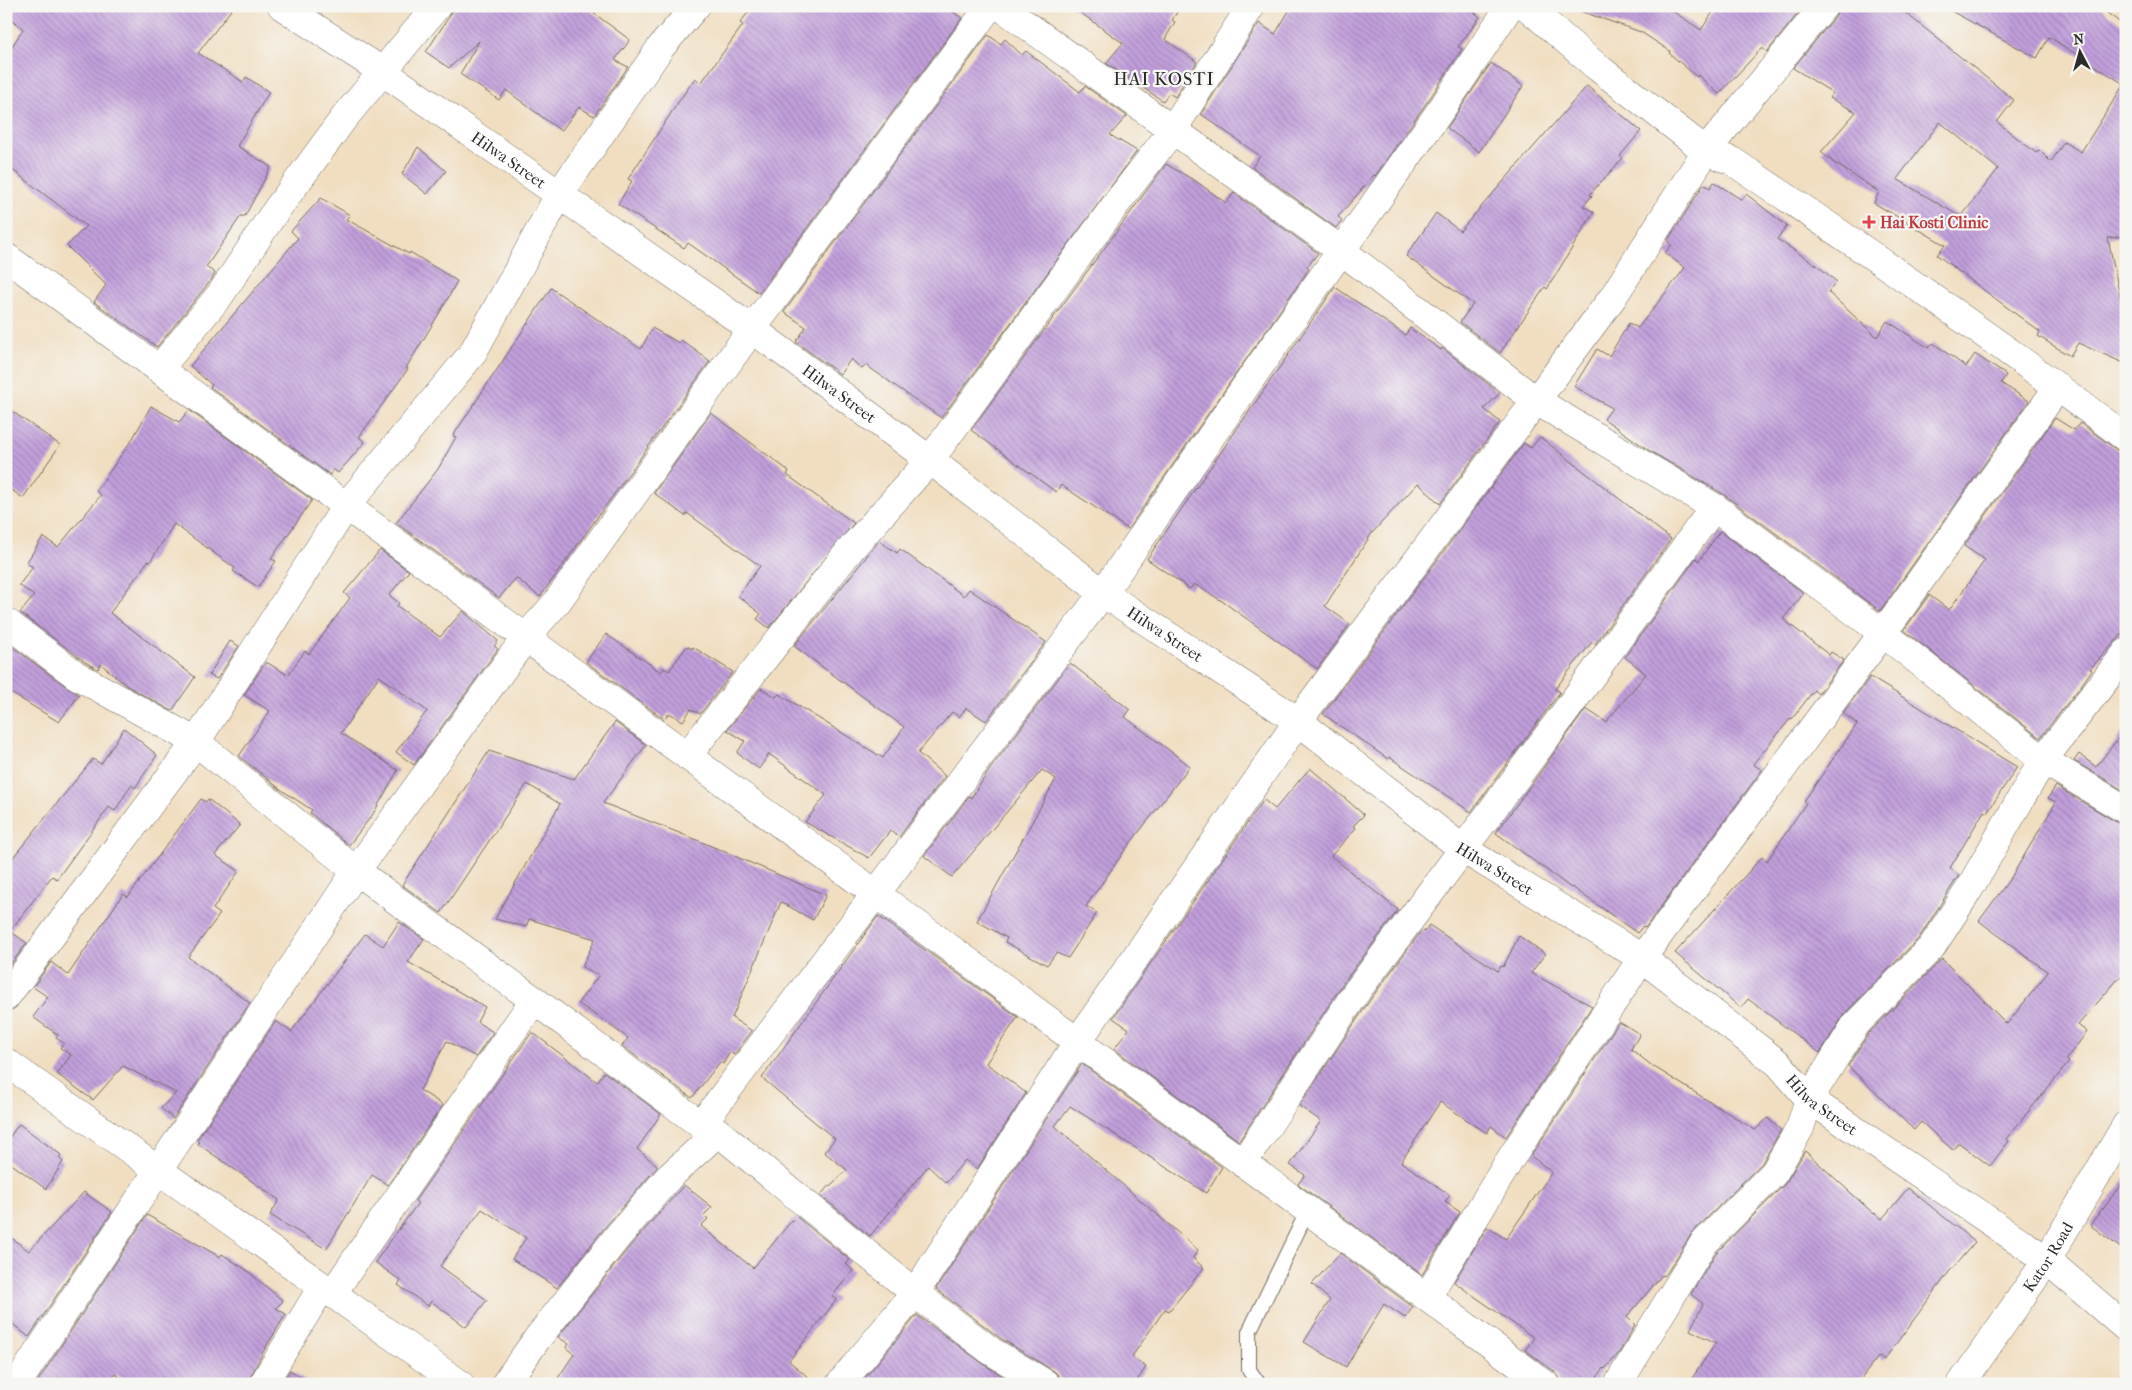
<svg xmlns="http://www.w3.org/2000/svg" width="2132" height="1390" font-family="'IM FELL French Canon',serif">
  <style>
    .building { fill: url(#building-back-hatch); fill-rule: evenodd }
    .lines { fill: none; stroke-linecap: round; stroke-linejoin: round }
    .lane-casing { stroke: #706a60; stroke-width: 16 }
    .street-casing { stroke: #706a60; stroke-width: 29 }
    .secondary-casing { stroke: #706a60; stroke-width: 29 }
    .lane { stroke: #fff; stroke-width: 14 }
    .street { stroke: #fff; stroke-width: 28 }
    .secondary { stroke: #fff; stroke-width: 28 }
    .health-dot { fill: #e0444e; stroke: #f6f6f2; stroke-width: 2 }
    .labels { text-anchor: middle; stroke-width: 4.5; stroke-linejoin: round; paint-order: stroke }
    .street-label { font-size: 16px; fill: #2b2b2b; stroke: #f6f6f2 }
    .health-label { font-size: 16px; font-weight: bold; fill: #be3a42; stroke: #f6f6f2; text-anchor: start }
    .neighbourhood-label { font-size: 18px; letter-spacing: 1px; fill: #2b2b2b; stroke: #f6f6f2 }
  </style>
  <defs>
    <pattern id="building-back-hatch" width="6" height="6" patternUnits="userSpaceOnUse" patternTransform="scale(1.25)"><rect width="6" height="6" fill="#c29fdc"/><path d="M-1 5l2 2M0 0l6 6M5-1l2 2" fill="none" stroke="#9e82b3"/></pattern>
  </defs>
  <rect width="100%" height="100%" fill="#f6f6f2"/>
  <filter id="ink" filterUnits="userSpaceOnUse"><feTurbulence type="fractalNoise" baseFrequency=".02" numOctaves="2"/><feDisplacementMap in="SourceGraphic" scale="10" xChannelSelector="R" yChannelSelector="G"/><feConvolveMatrix kernelMatrix="1 2 1 2 8 2 1 2 1" color-interpolation-filters="sRGB"/></filter>
  <filter id="wash" filterUnits="userSpaceOnUse"><feTurbulence type="fractalNoise" baseFrequency=".0096" numOctaves="4" result="noise"/><feDisplacementMap in="SourceGraphic" scale="20" xChannelSelector="R" yChannelSelector="G"/><feGaussianBlur stdDeviation="1.12" result="paint"/><feColorMatrix in="noise" values="0 0 0 0 0 0 0 0 0 0 0 0 0 0 0 0 0 1.4 0 .05"/><feComposite in="paint" operator="in"/></filter>
  <g filter="url(#wash)">
    <rect width="100%" height="100%" fill="#f1dec1"/>
    <g id="blocks">
      <g class="building">
        <path d="M6,6H234L198,53L243,82L246,77L269,92L237,146L271,167L245,216H241L206,267L215,273L212,279L157,347L94,302L106,285L67,246L86,226L6,165V56L23,29L6,14Z"/>
        <path d="M456,6H584L630,40L615,60L628,67L594,116L579,107L561,131L506,90L499,100L460,74L479,41L449,68L426,52Z"/>
        <path d="M753,6H944L962,18L759,293L688,243L684,248L618,204L632,181L628,179L677,104L695,78L701,83L743,25L740,23Z"/>
        <path d="M1071,6H1181L1172,20L1175,22L1165,39L1197,62L1175,97L1169,93L1163,101L1106,63L1123,43Z"/>
        <path d="M1292,6H1466L1480,17L1458,47L1462,49L1432,95L1375,176L1374,175L1338,217L1342,220L1336,228L1252,167L1260,156L1201,114L1259,23L1275,34Z"/>
        <path d="M1580,6H1665L1701,30L1717,6H1804L1767,52L1762,48L1719,94L1698,75L1697,77L1669,53L1670,51L1641,32L1580,11Z"/>
        <path d="M1839,6H1897L2014,100L1997,122L2036,153L2039,150L2051,162L2064,142L2081,152L2124,84L2049,37L2037,58L1942,6H2098L2126,27V236L2108,238L2126,326V364L2078,343L2070,356L2038,336L2040,332L1937,255L1945,245L1874,203L1879,192L1833,162L1821,152L1856,112L1830,98L1833,93L1793,68L1836,16ZM1940,122L1998,169L1961,217L1897,179Z"/>
        <path d="M988,35L1001,44L1005,39L1022,55L1026,51L1080,92L1085,86L1127,116L1110,135L1137,151L941,418L866,365L862,369L851,359L840,374L796,342L806,327L784,312Z"/>
        <path d="M1491,63L1523,86L1479,152L1447,128Z"/>
        <path d="M1587,86L1641,131L1620,156L1623,158L1590,194L1592,196L1583,206L1594,212L1547,289L1545,287L1500,353L1460,322L1473,304L1406,256L1436,213L1460,231Z"/>
        <path d="M418,147L446,171L427,194L402,174Z"/>
        <path d="M1166,164L1197,182L1226,203L1234,193L1318,253L1307,267L1309,269L1128,529L1061,485L1056,492L971,430Z"/>
        <path d="M1714,182L1742,200L1746,194L1787,226L1777,239L1818,266L1837,282L1828,292L1877,337L1887,321L1929,348L1933,343L1966,367L1975,354L2006,375L2001,383L2029,401L1880,611L1723,494L1650,451L1604,419L1612,408L1574,386L1597,349L1609,356L1629,323L1638,328L1685,268L1665,253L1672,244L1668,240L1704,184L1710,188Z"/>
        <path d="M321,198L350,215L346,219L409,254L410,252L457,281L446,302L406,368L408,369L359,437L365,442L338,473L333,469L330,475L210,387L212,385L190,366L298,238L291,231Z"/>
        <path d="M1335,287L1405,335L1410,328L1441,350L1442,348L1500,393L1484,409L1500,422L1440,504L1418,483L1372,533L1325,606L1350,624L1317,669L1222,601L1194,584L1190,589L1147,559Z"/>
        <path d="M551,288L641,349L652,328L679,343L681,340L710,361L540,597L516,578L499,598L396,523L438,469L456,437L453,436Z"/>
        <path d="M151,406L179,422L189,410L312,500L271,559L276,561L258,587L233,571L235,568L174,524L150,562L148,561L110,613L195,677L172,711L127,686L101,664L98,669L85,662L20,613L34,596L19,585L33,567L26,563L43,537L58,547L101,495L96,491L133,438Z"/>
        <path d="M6,407L60,445L23,498L6,486Z"/>
        <path d="M711,413L789,471L787,475L854,523L769,628L757,619L761,614L738,596L760,566L687,513L685,516L654,493Z"/>
        <path d="M2055,418L2074,430L2080,423L2117,450L2126,453V630L2090,669L2092,670L2080,687L2040,738L1904,630L1929,595L1949,610L1985,560L1964,546Z"/>
        <path d="M1540,437L1671,539L1595,644L1592,642L1555,689L1560,692L1471,812L1389,757L1388,759L1323,714L1524,443L1531,448Z"/>
        <path d="M1720,531L1804,593L1783,619L1829,655L1831,652L1844,660L1818,694L1814,690L1792,719L1791,718L1753,764L1762,770L1645,928L1643,926L1637,933L1572,887L1571,888L1496,833L1586,709L1606,722L1646,674L1625,657L1696,558L1699,561Z"/>
        <path d="M879,541L897,553L900,549L964,596L969,589L1046,642L986,721L966,708L959,717L952,712L918,753L945,776L899,837L890,831L869,858L805,822L826,795L769,754L759,769L737,753L745,741L727,730L761,688L776,697L779,694L883,758L904,727L794,646Z"/>
        <path d="M380,550L409,571L389,595L399,603L397,606L440,637L463,611L498,641L494,646L498,649L414,765L396,752L427,711L379,676L341,733L398,770L373,814L349,845L310,813L312,810L280,789L239,756L270,711L244,695L266,662L288,675L305,651L309,654L350,598L344,593Z"/>
        <path d="M606,634L661,672L664,668L669,671L687,646L692,649L693,647L733,672L700,714L691,709L683,721L669,713L664,719L586,662Z"/>
        <path d="M230,641L239,646L217,679L209,675Z"/>
        <path d="M6,642L67,687L79,695L59,722L6,690Z"/>
        <path d="M1070,663L1130,710L1125,717L1190,766L1125,850L1086,906L1097,913L1068,958L1056,953L1047,965L1005,942L1007,938L977,921L1056,779L1042,770L952,877L924,856L969,796L971,798L990,769Z"/>
        <path d="M1870,677L2017,767L1987,813L1984,811L1950,868L1959,875L1919,938L1845,1013L1820,1053L1748,999L1741,1008L1675,953L1762,857L1767,861L1806,803L1804,801L1857,724L1843,713Z"/>
        <path d="M615,722L646,745L603,803L697,840L826,895L813,920L781,902L732,1018L752,1031L734,1055L730,1052L723,1064L720,1062L692,1098L622,1046L628,1038L578,1003L599,975L582,967L595,939L529,919L526,927L495,919L560,804L527,784L441,913L402,885L489,751L574,779Z"/>
        <path d="M124,728L157,755L135,788L131,785L115,811L109,807L57,879L52,876L10,931L27,943L7,969L6,866L93,759L101,764Z"/>
        <path d="M2126,728V792L2074,761L2079,754L2096,767Z"/>
        <path d="M1310,768L1364,815L1353,826L1356,828L1331,856L1398,910L1344,982L1239,1141L1114,1049L1129,1029L1113,1018L1255,812L1264,800L1275,809Z"/>
        <path d="M2056,786L2118,823L2126,826V970L2078,1025L2087,1032L2066,1059L2069,1062L2006,1139L2009,1141L1990,1166L1959,1143L1953,1150L1921,1122L1914,1130L1848,1066L1868,1034L1942,959L2007,1024L2048,972L1979,921L2012,876L2056,802L2048,798Z"/>
        <path d="M201,799L206,802L208,799L240,825L215,855L239,871L213,909L220,914L188,957L250,1003L173,1119L161,1108L176,1093L123,1066L93,1100L57,1074L71,1055L60,1048L64,1043L56,1038L58,1035L33,1017L48,997L33,987L51,962L68,975L123,894L128,897Z"/>
        <path d="M878,916L1018,1017L986,1063L1026,1093L977,1169L965,1160L946,1183L928,1166L870,1236L820,1195L847,1170L824,1152L835,1139L762,1078Z"/>
        <path d="M399,922L424,939L408,962L485,1007L477,1022L493,1032L476,1057L447,1041L420,1090L443,1105L388,1185L372,1175L326,1249L270,1215L279,1200L198,1144L199,1142L197,1140L276,1021L291,1032L365,934L383,946Z"/>
        <path d="M1429,925L1498,971L1501,966L1503,967L1519,936L1545,954L1531,973L1592,1006L1506,1137L1491,1126L1487,1133L1440,1102L1401,1162L1450,1195L1445,1202L1460,1212L1422,1275L1298,1184L1305,1175L1290,1165L1321,1121L1299,1106L1370,1000L1422,930L1424,932Z"/>
        <path d="M1619,1022L1640,1034L1631,1049L1651,1065L1755,1130L1768,1118L1781,1130L1762,1163L1692,1233L1667,1273L1664,1276L1662,1275L1627,1317L1635,1325L1619,1353L1605,1369L1604,1368L1592,1384H1560L1559,1377L1554,1371L1525,1350L1534,1338L1454,1282L1487,1227L1506,1239L1552,1172L1531,1156Z"/>
        <path d="M532,1032L597,1082L604,1072L661,1114L637,1149L658,1166L606,1226L557,1288L512,1259L526,1238L482,1209L440,1266L487,1300L466,1327L431,1301L428,1306L398,1285L401,1281L375,1262L418,1203L415,1201Z"/>
        <path d="M1082,1064L1222,1167L1206,1193L1070,1106L1055,1126L1198,1250L1193,1258L1204,1268L1169,1311L1165,1309L1133,1355L1132,1357L1146,1367L1135,1384H1062L1059,1376L1054,1371L1000,1338L936,1289Z"/>
        <path d="M19,1124L61,1155L59,1158L63,1162L46,1189L6,1160V1142Z"/>
        <path d="M1805,1151L1874,1214L1875,1213L1882,1219L1908,1188L1975,1242L1949,1272L1884,1360L1879,1356L1857,1384H1688L1716,1343L1690,1330L1703,1304L1691,1294L1715,1254L1785,1184Z"/>
        <path d="M2126,1178V1252L2090,1225Z"/>
        <path d="M684,1185L712,1207L704,1215L708,1219L701,1226L753,1268L792,1220L793,1221L797,1217L850,1260L846,1264L853,1271L832,1296L837,1299L789,1361L816,1384H554L574,1354L566,1348L569,1344L558,1337L630,1246Z"/>
        <path d="M84,1192L112,1212L29,1337L6,1319V1234L29,1251Z"/>
        <path d="M147,1215L220,1257L222,1254L248,1271L283,1301L276,1308L286,1314L263,1352L247,1384H131L115,1374L109,1384H36Z"/>
        <path d="M1340,1253L1413,1307L1405,1318L1384,1304L1346,1367L1304,1342L1330,1300L1312,1284Z"/>
        <path d="M917,1315L982,1363L1015,1384H860Z"/>
        <path d="M290,1370L311,1384H281Z"/>
      </g>
    </g>
  </g>
  <g filter="url(#ink)">
    <use href="#blocks" fill-opacity="0" stroke="#706a60" stroke-width="1"/>
    <g class="lines">
      <defs>
        <path id="lane" d="M1259,1384L1249,1370V1332L1308,1210"/>
        <g id="street">
          <path id="s1" d="M282,6L382,71L752,329L930,460L1103,593L1298,721L1463,849L1642,958L1779,1064L1809,1099L2047,1260L2126,1328"/>
          <path d="M1000,6L1342,251L1535,400L1714,507L1883,633L2043,760L2126,810"/>
          <path d="M1526,6L1596,66L1706,151L1732,161C1866,250 1998,341 2126,438"/>
          <path d="M6,257L1545,1384"/>
          <path d="M159,369L220,295L272,216L344,118L437,6"/>
          <path d="M6,622L76,675L196,742L356,871L534,1000L701,1125L718,1132L915,1293L991,1351L1046,1384"/>
          <path d="M687,756L850,550L930,460L1119,200L1172,131L1251,6"/>
          <path d="M6,997L196,742L346,506L472,354L560,193L661,47L696,6"/>
          <path d="M6,1062L460,1384"/>
          <path d="M701,1125L1103,593L1261,364L1445,104L1510,6"/>
          <path d="M1243,1163L1357,991L1566,711L1714,507"/>
          <path d="M332,1294L534,1000"/>
          <path d="M1427,1297L1511,1158L1642,958L1883,633L2058,387"/>
          <path d="M17,1384L356,871L526,637L557,602L752,329L990,6"/>
          <path d="M263,1384L322,1287"/>
          <path d="M505,1384L537,1339L618,1236L669,1177L718,1132"/>
          <path d="M840,1384L915,1293L1078,1041L1298,721L1613,297L1706,151L1824,6"/>
          <path d="M1618,1384L1703,1244L1774,1173L1800,1128L1809,1099L1856,1024L1931,948L1968,891L2043,760L2126,653"/>
        </g>
        <g id="secondary">
          <path id="s2" d="M1961,1384L2047,1260L2126,1125"/>
        </g>
      </defs>
      <use href="#lane" class="lane-casing"/>
      <use href="#street" class="street-casing"/>
      <use href="#secondary" class="secondary-casing"/>
      <use href="#lane" class="lane"/>
      <use href="#street" class="street"/>
      <use href="#secondary" class="secondary"/>
    </g>
  </g>
  <path class="health-dot" d="M1866.5 214.5h5v5h5v5h-5v5h-5v-5h-5v-5h5z"/>
  <g class="labels">
    <g class="street-label">
      <text dy="6" stroke="none"><textPath href="#s1" startOffset="274">Hilwa Street</textPath></text>
      <text dy="6" stroke="none"><textPath href="#s1" startOffset="679">Hilwa Street</textPath></text>
      <text dy="6" stroke="none"><textPath href="#s1" startOffset="1084">Hilwa Street</textPath></text>
      <text dy="6" stroke="none"><textPath href="#s1" startOffset="1489">Hilwa Street</textPath></text>
      <text dy="6" stroke="none"><textPath href="#s1" startOffset="1894">Hilwa Street</textPath></text>
      <text dy="6" stroke="none"><textPath href="#s2" startOffset="154">Kator Road</textPath></text>
    </g>
    <g class="health-label">
      <text x="1880" y="228">Hai Kosti Clinic</text>
    </g>
    <g class="neighbourhood-label">
      <text x="1164" y="85">HAI KOSTI</text>
    </g>
  </g>
  <rect width="2132" height="1390" fill="none" stroke="#f6f6f2" stroke-width="25"/>
  <g transform="translate(2080 52) rotate(354)" stroke="#f6f6f2" stroke-width="4" paint-order="stroke">
  <path d="M0-4L9 19L0 12L-9 19Z" fill="#2b2b2b"/>
  <text y="-8" font-size="14" font-weight="bold" text-anchor="middle" fill="#2b2b2b">N</text>
  </g>
</svg>
